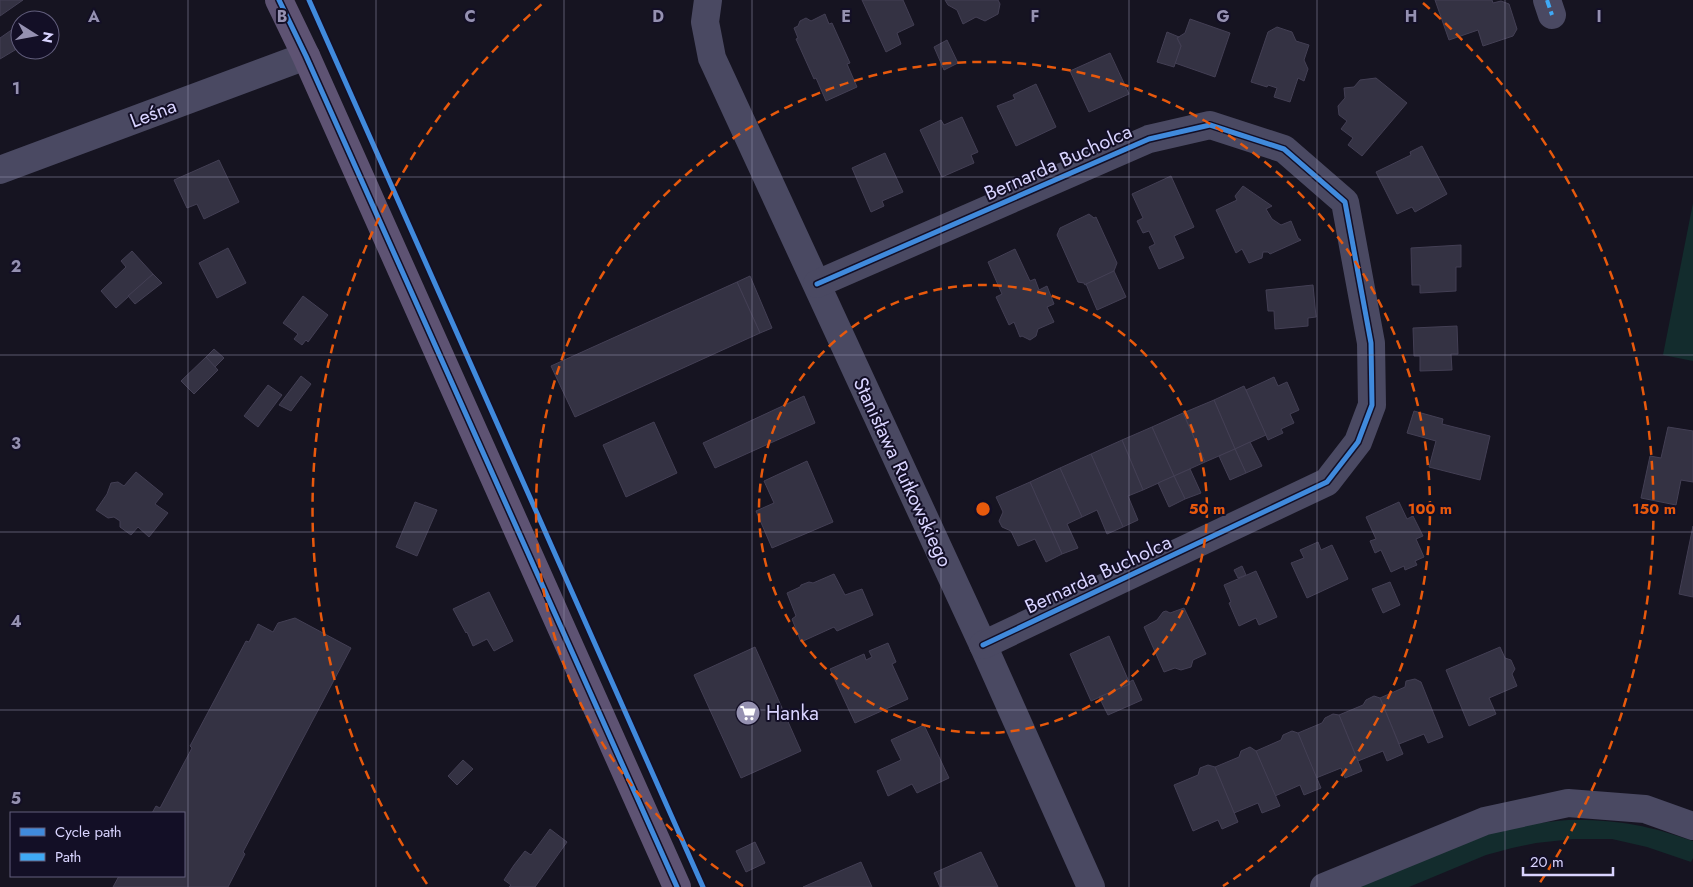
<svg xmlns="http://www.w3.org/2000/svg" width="1693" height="887" font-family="Jost,sans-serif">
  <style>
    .green { fill: #132c2d }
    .building { fill: #343243; stroke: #433f54 }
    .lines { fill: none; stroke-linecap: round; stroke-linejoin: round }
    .minor { stroke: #4a4962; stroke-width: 28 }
    .major { stroke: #5e5373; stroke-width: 28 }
    .quiet { stroke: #3fa9f5; stroke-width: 4; stroke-dasharray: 8 4; stroke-linecap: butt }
    .cycleway-casing { stroke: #130f26; stroke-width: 8 }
    .cycleway { stroke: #408adc; stroke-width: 5 }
    .grid { fill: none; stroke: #9591b1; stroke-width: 1; stroke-opacity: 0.55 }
    .ring { fill: none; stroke: #e8590c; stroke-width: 2.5; stroke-dasharray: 9 6 }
    .labels { text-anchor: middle; stroke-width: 4; stroke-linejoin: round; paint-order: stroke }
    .street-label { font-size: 20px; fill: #d9d4ff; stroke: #130f26 }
    .poi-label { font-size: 20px; fill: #d9d4ff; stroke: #130f26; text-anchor: start }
    .grid-label { font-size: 16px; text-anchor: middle; font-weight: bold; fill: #9591b1; stroke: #130f26; stroke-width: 4; stroke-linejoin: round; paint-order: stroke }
    .centre { fill: #e8590c; stroke: #130f26; stroke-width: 2.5 }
    .ring-label { font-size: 15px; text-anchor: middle; font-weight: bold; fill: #e8590c; stroke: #130f26; stroke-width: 4; stroke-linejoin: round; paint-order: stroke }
  </style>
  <rect width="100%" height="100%" fill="#161421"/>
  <g class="green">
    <path d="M1693,203V361L1663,355Z"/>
    <path d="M1568,820C1615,819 1648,825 1693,841V858L1691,862L1647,847L1612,839H1573L1536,843L1512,848L1486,855L1409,887H1360C1405,867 1455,841 1503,829C1524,824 1546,822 1568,820Z"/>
  </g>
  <g class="building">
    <path d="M0,0H23L0,16Z"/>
    <path d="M862,0H903L914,25L897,33L901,44L886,52Z"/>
    <path d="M945,0H998L1000,4L998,14L985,21L976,17L963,24L957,10L948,5Z"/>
    <path d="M1435,0H1492L1493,3L1501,1L1509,4L1517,29L1513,36L1483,46L1478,30L1449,40Z"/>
    <path d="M825,14L829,24L832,23L850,63L847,64L857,87L826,101L816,78L814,79L796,39L798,38L794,28L798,26L800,21L806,18L811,21Z"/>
    <path d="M1190,19L1230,33L1215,77L1175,63L1181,46L1177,38L1185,33Z"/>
    <path d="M20,24V47L0,59V38Z"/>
    <path d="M1277,27L1292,32L1296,41L1309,45L1304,60L1308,69L1304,81L1298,78L1290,102L1274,97L1277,88L1268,85L1267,87L1251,82L1268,32Z"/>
    <path d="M1167,32L1179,37L1177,38L1181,46L1174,67L1157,62Z"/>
    <path d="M947,40L958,63L944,70L934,47Z"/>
    <path d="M1110,53L1129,94L1089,112L1070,71Z"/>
    <path d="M1376,78L1407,103L1362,156L1348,145L1353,138L1341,129L1347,121L1339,115L1338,106L1345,98L1344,88L1354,87L1360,80Z"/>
    <path d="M1036,84L1056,127L1016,146L997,106L1015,99L1013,95Z"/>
    <path d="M962,117L978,152L971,155L974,163L942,177L920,130L941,120L944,125Z"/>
    <path d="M1422,146L1447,194L1415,212L1412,207L1397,214L1376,172L1411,155L1410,152Z"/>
    <path d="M885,153L903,192L882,201L884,206L871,212L852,168Z"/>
    <path d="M219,160L239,202L204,219L197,204L187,208L174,180Z"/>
    <path d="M1171,176L1194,227L1174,236L1184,258L1159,269L1149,247L1155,244L1149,231L1143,233L1137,221L1143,218L1132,194Z"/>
    <path d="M1243,186L1272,206L1266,209L1272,219L1281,225L1291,221L1298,238L1301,240L1270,254L1268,252H1263L1262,258L1249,263L1242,249L1236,253L1216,210L1237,200L1235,196Z"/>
    <path d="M1089,214L1094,218L1096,217L1117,263L1114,271L1085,285L1084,283L1078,282L1057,235L1060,228Z"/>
    <path d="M1461,245V267H1456V291L1420,293V285H1412L1411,248Z"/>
    <path d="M228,248L246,283L217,298L199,263Z"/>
    <path d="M1015,249L1030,281L1035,279L1039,290L1047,286L1054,304L1047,307L1054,322L1038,329L1036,336L1030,340L1022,336L1020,337L1014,322L1009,325L996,297L1002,294L988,262Z"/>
    <path d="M132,251L153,274L116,308L101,291L126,267L121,261Z"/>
    <path d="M1114,271L1126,297L1097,310L1086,284Z"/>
    <path d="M153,274L162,283L135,304L128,296Z"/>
    <path d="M750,276L772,328L760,333L737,282Z"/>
    <path d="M737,282L760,333L575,417L551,366Z"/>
    <path d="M1313,285L1316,317L1308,318V326L1275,329L1274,311H1268L1266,290Z"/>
    <path d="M303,296L328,315L308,342L306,340L302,345L294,339L298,334L283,323Z"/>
    <path d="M1457,326L1458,354H1451L1452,370L1420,371V356H1414L1413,328Z"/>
    <path d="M214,349L224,358L215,367L206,357Z"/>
    <path d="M206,357L218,370L194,394L181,381Z"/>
    <path d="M301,376L311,384L291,411L279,405Z"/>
    <path d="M1274,377L1278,386L1287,382L1299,410L1290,414L1294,423L1281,429L1283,433L1268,440L1246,390Z"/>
    <path d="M268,385L282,395L258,427L244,416Z"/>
    <path d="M1244,386L1266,435L1235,449L1214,400Z"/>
    <path d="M804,396L815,423L715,468L703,443Z"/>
    <path d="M1214,400L1235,449L1205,462L1183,413Z"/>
    <path d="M1414,411L1443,419L1442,424L1490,436L1480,480L1429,467L1436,441L1407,433Z"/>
    <path d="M1183,413L1205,462L1174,476L1152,427Z"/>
    <path d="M654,422L677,473L626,497L603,445Z"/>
    <path d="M1152,427L1174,476L1143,490L1122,440Z"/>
    <path d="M1668,427L1693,431V482L1681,480L1676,505L1641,498L1650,456L1661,458Z"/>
    <path d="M1122,440L1143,490L1128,496L1138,520L1123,527L1091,454Z"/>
    <path d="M1250,442L1262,466L1246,473L1235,449Z"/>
    <path d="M1235,449L1246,473L1230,480L1219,456Z"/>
    <path d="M1091,454L1123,527L1107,534L1097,510L1082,517L1060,468Z"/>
    <path d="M807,461L833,522L772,548L756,511L774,503L764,481Z"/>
    <path d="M1060,468L1082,517L1067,524L1078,548L1062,554L1030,482Z"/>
    <path d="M1190,469L1201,493L1185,499L1174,476Z"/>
    <path d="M136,472L163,494L155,504L168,513L149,537L138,527L131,535L120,527V521L114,517L108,518L96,510L107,494L111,483L118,482L124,486Z"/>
    <path d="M1174,476L1185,499L1169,507L1158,483Z"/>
    <path d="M1030,482L1062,554L1046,562L1035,539L1018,546L1011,531L1002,527L999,521L1003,512L996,497Z"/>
    <path d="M415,502L437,510L417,556L396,547Z"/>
    <path d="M1399,502L1407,519L1413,516L1423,536L1416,539L1424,557L1415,561L1417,565L1405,570L1404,566L1391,572L1381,550L1375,553L1370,541L1376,539L1366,517Z"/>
    <path d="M1693,526V597L1679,594Z"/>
    <path d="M1318,542L1321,550L1332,545L1348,579L1307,598L1291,563L1304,558L1300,550Z"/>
    <path d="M1242,566L1246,575L1238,578L1234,570Z"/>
    <path d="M1256,571L1277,617L1259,625L1256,618L1239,626L1229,603L1231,602L1224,585Z"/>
    <path d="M834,574L845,595L862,589L873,615L837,631L834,627L801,642L792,619L796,616L787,593L800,587L801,585L809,582L813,583Z"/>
    <path d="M1390,582L1400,605L1383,613L1372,589Z"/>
    <path d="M489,592L513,641L494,651L487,639L473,646L467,632L466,633L453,609Z"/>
    <path d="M1184,608L1206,654L1193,660L1191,667L1181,670L1175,668L1164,672L1144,627L1157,620L1163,612L1166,611L1170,613Z"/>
    <path d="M295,618L351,648L243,852L245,854L228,887H113L119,876H184V813H152L156,806L160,808L192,748L190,746L246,641L249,642L258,624L273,632L278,623Z"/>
    <path d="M1109,636L1130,684L1091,701L1070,654Z"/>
    <path d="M888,643L896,662L892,664L908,699L855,723L830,669L864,654L866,660L872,657L869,651Z"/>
    <path d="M755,647L801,751L741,778L694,675Z"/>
    <path d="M1500,647L1505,658L1511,660L1515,669L1512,674L1517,686L1489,698L1496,714L1469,726L1446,670Z"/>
    <path d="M1415,679L1421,682L1443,737L1428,743L1424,734L1399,744L1380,698L1405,687L1406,681Z"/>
    <path d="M1133,680L1142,700L1108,715L1099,697L1130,684L1129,682Z"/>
    <path d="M1374,696L1380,698L1403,754L1387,761L1383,751L1358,761L1339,715L1363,705L1366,700Z"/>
    <path d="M1333,714L1339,715L1362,771L1345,778L1341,768L1316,778L1298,733L1322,723L1325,718Z"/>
    <path d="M924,725L949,778L917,793L912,784L888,796L877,771L901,760L891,740Z"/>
    <path d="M1292,731L1298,733L1321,788L1304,795L1300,785L1275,796L1256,751L1281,740L1283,735Z"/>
    <path d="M1250,747L1256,751L1280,806L1262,813L1258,803L1234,813L1215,767L1239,757L1241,751Z"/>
    <path d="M463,760L473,769L457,785L448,776Z"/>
    <path d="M1208,765L1215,767L1238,822L1222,829L1218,820L1193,831L1174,785L1198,775L1200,768Z"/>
    <path d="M550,829L567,842L535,887H509L511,885L504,880L514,865L525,851L531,855Z"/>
    <path d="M755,842L765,863L746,872L736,851Z"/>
    <path d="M981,852L998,887H940L934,873Z"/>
    <path d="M861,862L872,887H803Z"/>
  </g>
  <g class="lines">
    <g class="minor">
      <path d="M708,0L705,22L712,58L983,645L1091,887"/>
      <path d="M1547,0L1552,15"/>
      <path d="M0,170L306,56"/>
      <path d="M817,284L1149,139L1210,125L1284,149L1345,202L1371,343L1372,405L1358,442L1327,482L983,645"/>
      <path d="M1324,887L1485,821L1568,803L1645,809L1693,826"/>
    </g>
    <path class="major" d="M279,0L306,56L677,887"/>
    <path class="quiet" d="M1547,0L1552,15"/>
    <defs>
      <g id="cycleway">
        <path d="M279,0L306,56L677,887"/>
        <path d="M309,0L703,887"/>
        <path d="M817,284L1149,139L1210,125L1284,149L1345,202L1371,343L1372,405L1358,442L1327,482L983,645"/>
      </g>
    </defs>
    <use href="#cycleway" class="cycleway-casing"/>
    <use href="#cycleway" class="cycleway"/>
  </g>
  <path class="grid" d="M188,0V887M376,0V887M564,0V887M752,0V887M941,0V887M1129,0V887M1317,0V887M1505,0V887M0,177H1693M0,355H1693M0,532H1693M0,710H1693"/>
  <g class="ring">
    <circle cx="983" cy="509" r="224"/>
    <path d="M743 886A447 447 0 1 1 1223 886"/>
    <path d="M427 884A671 671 0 0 1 543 3M1423 3A671 671 0 0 1 1539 884"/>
  </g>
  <defs>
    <symbol id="supermarket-disc" viewBox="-11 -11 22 22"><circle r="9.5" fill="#9591b1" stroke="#130f26"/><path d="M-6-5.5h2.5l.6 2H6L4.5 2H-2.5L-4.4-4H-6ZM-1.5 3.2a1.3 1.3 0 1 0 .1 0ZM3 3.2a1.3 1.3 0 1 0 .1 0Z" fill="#fff"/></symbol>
  </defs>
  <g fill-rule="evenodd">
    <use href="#supermarket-disc" x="734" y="699" width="28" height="28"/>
  </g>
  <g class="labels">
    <g class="street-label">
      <text transform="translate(153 113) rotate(-21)" y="7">Leśna</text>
      <text transform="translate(1058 162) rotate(-24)" y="7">Bernarda Bucholca</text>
      <text transform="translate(903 472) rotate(65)" y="7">Stanisława Rutkowskiego</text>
      <text transform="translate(1098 574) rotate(-25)" y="7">Bernarda Bucholca</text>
    </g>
    <g class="poi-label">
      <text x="766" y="720">Hanka</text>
    </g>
  </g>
  <g class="grid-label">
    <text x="94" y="22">A</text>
    <text x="282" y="22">B</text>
    <text x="470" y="22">C</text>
    <text x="658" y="22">D</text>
    <text x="846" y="22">E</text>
    <text x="1035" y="22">F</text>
    <text x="1223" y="22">G</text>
    <text x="1411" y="22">H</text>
    <text x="1599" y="22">I</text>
    <text x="16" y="94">1</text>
    <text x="16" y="272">2</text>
    <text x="16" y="449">3</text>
    <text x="16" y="627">4</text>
    <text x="16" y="804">5</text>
  </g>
  <circle cx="983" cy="509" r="8" class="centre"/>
  <g class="ring-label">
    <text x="1207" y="514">50 m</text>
    <text x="1430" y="514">100 m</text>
    <text x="1654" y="514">150 m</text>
  </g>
  <rect x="10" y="812" width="175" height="65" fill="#130f26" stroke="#625e7d"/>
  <rect x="20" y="828" width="25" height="8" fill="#408adc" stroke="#625e7d"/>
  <text x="55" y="837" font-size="15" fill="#d9d4ff">Cycle path</text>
  <rect x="20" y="853" width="25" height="8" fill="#3fa9f5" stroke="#625e7d"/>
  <text x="55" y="862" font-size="15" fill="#d9d4ff">Path</text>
  <g transform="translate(35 35) rotate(101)"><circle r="24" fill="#130f26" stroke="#625e7d"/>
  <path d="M0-4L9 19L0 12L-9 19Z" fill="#9591b1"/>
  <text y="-8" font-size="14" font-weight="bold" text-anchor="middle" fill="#d9d4ff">N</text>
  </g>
  <path d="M1523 867v8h90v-8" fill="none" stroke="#d9d4ff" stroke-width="2.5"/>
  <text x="1530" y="867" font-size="15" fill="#d9d4ff" stroke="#130f26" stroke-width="4" paint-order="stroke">20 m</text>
</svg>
